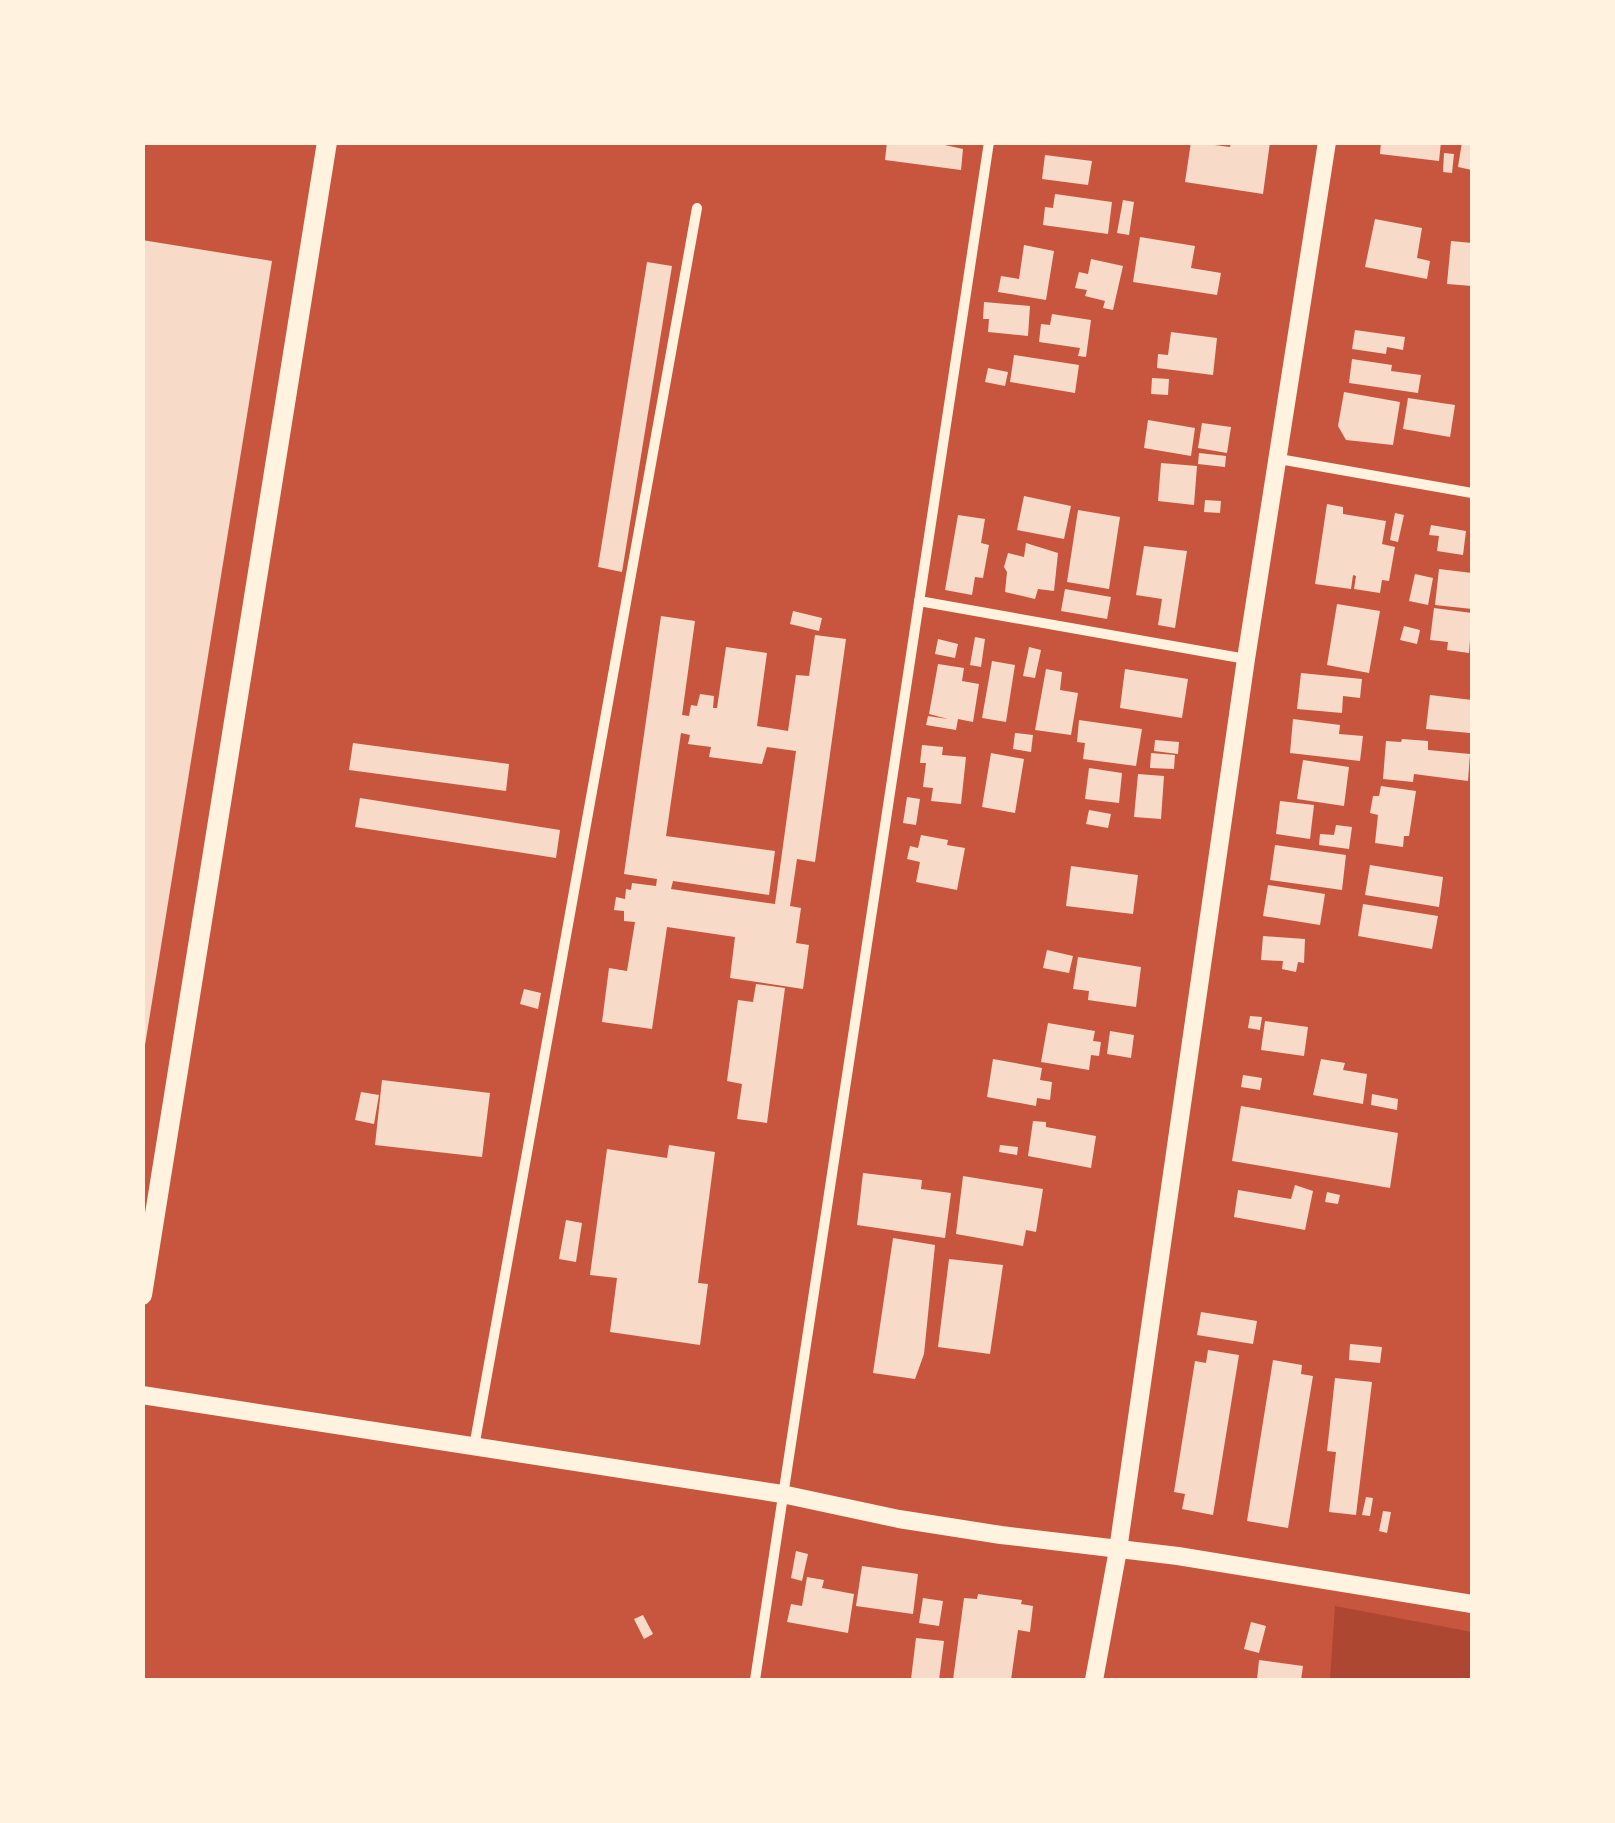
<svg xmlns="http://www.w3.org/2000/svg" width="1615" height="1823" font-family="Montserrat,sans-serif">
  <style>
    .green { fill: #ae4732 }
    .building { fill: #f7dbc8; fill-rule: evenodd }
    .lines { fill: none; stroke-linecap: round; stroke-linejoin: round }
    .minor { stroke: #fff3e0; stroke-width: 10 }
    .tertiary { stroke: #fff3e0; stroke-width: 18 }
    .secondary { stroke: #fff3e0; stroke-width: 20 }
  </style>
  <rect width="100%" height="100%" fill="#c8553d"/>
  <path class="green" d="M1335,1606L1472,1632V1680H1330Z"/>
  <g class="building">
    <path d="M887,142H931L963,149L961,170L885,160Z"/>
    <path d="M1191,142L1230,147L1231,142H1270L1263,194L1185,182Z"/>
    <path d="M1381,142H1441L1439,161L1380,154Z"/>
    <path d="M1462,142H1472V170L1458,167Z"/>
    <path d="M1444,153L1454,154L1452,173L1443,172Z"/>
    <path d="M1045,155L1092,161L1088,185L1042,179Z"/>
    <path d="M1055,194L1112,202L1108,234L1043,225L1045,207L1053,208Z"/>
    <path d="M1123,200L1134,202L1129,235L1117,233Z"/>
    <path d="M1375,219L1422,228L1417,258L1430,261L1427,279L1365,267Z"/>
    <path d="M1140,237L1195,246L1191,268L1221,273L1217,295L1133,282Z"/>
    <path d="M142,240L272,261L145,1045L142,1044Z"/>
    <path d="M1451,241L1472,243V286L1447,284Z"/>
    <path d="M1024,245L1054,251L1046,300L998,292L1001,276L1019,279Z"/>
    <path d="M1091,259L1123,266L1113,310L1103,308L1105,301L1085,296L1087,290L1075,288L1079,272L1088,274Z"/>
    <path d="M647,262L672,266L622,572L598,567Z"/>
    <path d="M984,302L1030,306L1028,336L988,332L989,319H983Z"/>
    <path d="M1052,314L1091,320L1086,357L1078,356L1080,348L1039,342L1041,324L1050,325Z"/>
    <path d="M1355,330L1405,337L1403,350L1387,347L1386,354L1352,349Z"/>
    <path d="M1171,332L1217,338L1213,375L1157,368L1158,354L1168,355Z"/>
    <path d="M1014,355L1079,365L1075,393L1010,382Z"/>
    <path d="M1352,359L1392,365L1391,371L1421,375L1418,393L1349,383Z"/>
    <path d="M988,368L1008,372L1005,386L985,382Z"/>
    <path d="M1152,378L1169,379L1168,395L1151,394Z"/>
    <path d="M1344,392L1400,402L1393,445L1346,440L1338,426Z"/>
    <path d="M1408,398L1455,405L1450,437L1403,429Z"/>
    <path d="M1148,420L1195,428L1191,456L1144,448Z"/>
    <path d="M1202,423L1231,427L1227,453L1198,448Z"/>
    <path d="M1199,453L1226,456L1225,467L1198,464Z"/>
    <path d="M1161,463L1197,466L1194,505L1158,501Z"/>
    <path d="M1024,496L1071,506L1064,539L1017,530Z"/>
    <path d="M1205,500L1221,501L1220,513L1204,512Z"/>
    <path d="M1327,504L1343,507V514L1386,521L1382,544L1395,547L1389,581L1382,580L1380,593L1354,589L1356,576L1353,575L1351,589L1315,584Z"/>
    <path d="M1078,510L1120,517L1109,589L1067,582Z"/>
    <path d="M1395,513L1404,515L1398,542L1390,540Z"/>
    <path d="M958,515L985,519L981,543L989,545L983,578L975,577L972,595L945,590Z"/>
    <path d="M1431,525L1466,531L1463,555L1437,551L1439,536L1429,535Z"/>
    <path d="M1026,543L1058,553L1054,591L1038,589L1035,599L1005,592L1007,572L1004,567L1008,553L1024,557Z"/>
    <path d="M1144,546L1187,551L1175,628L1158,625L1162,599L1136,595Z"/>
    <path d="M1439,569L1472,573V609L1435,605Z"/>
    <path d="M1415,574L1433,578L1428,605L1409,601Z"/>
    <path d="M1065,589L1111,597L1107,619L1061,611Z"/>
    <path d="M1337,604L1380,611L1369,673L1327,665Z"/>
    <path d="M1434,608L1472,613L1469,653L1447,650L1448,642L1430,640Z"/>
    <path d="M793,611L822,618L819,631L790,624Z"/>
    <path d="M661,616L695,621L682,715L689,716L691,705L697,706L700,694L714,696L713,708H717L726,647L767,653L757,726L788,731L796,675L809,676L815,635L846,639L815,862L797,859L790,906L801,908L796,943L809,945L803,989L730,978L735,937L667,927L652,1029L602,1022L609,968L627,971L635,922L624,921V911L614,910L616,897L625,899L626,889L631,890L632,883L656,886L657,879L624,874ZM681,733L690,735L688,744L711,747L709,757L762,764L767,747L796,751L775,904L671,889L673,881L769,895L775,851L666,836Z"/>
    <path d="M1404,626L1420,630L1417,644L1400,640Z"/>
    <path d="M975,637L985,639L981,667L970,665Z"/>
    <path d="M938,639L958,644L955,658L935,654Z"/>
    <path d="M1029,647L1041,650L1035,678L1023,676Z"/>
    <path d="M992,661L1015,665L1006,722L982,718Z"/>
    <path d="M938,664L964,668L962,681L979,684L973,722L958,719L956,730L926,725L928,716L948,719L929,714Z"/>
    <path d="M1046,669L1062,672L1060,690L1078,693L1071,735L1035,730Z"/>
    <path d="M1125,669L1188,679L1182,718L1120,708Z"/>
    <path d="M1301,673L1362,679L1360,698L1343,696L1342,713L1297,709Z"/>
    <path d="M1430,695L1472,700L1470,733L1426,729Z"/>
    <path d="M1293,719L1340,725L1339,734L1363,736L1360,761L1290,753Z"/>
    <path d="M1079,720L1142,729L1136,766L1083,759L1085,743L1077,742Z"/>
    <path d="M1015,733L1033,735L1031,752L1013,749Z"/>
    <path d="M1402,739L1428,741V750L1470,754L1468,781L1414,774L1413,782L1383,779L1386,741L1401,742Z"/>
    <path d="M1155,740L1179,742L1178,754L1154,751Z"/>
    <path d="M353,743L509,764L506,791L349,770Z"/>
    <path d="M922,745L943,747L942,755L966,757L961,804L931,801L933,788L923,787L926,763H920Z"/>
    <path d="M991,753L1024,759L1015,813L982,807Z"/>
    <path d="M1151,753L1175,755L1174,769L1150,768Z"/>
    <path d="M1303,760L1349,767L1344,806L1297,799Z"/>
    <path d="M1089,768L1122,773L1119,803L1085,799Z"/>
    <path d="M1138,774L1164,776L1161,819L1134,817Z"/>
    <path d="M1381,786L1416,791L1409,836H1404L1403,847L1375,843L1378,815L1370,813L1373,796H1379Z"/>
    <path d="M907,797L920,799L916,825L903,823Z"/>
    <path d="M360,798L560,830L556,858L355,827Z"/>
    <path d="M1280,801L1314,805L1310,839L1276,834Z"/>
    <path d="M1089,810L1111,814L1108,828L1086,824Z"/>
    <path d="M1336,825L1352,827L1349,849L1319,845L1320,834L1334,835Z"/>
    <path d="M921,835L948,840L947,845L965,848L957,890L916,882L920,862L907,859L910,846L918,848Z"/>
    <path d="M1275,845L1346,855L1342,890L1270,880Z"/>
    <path d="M1370,865L1443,877L1439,907L1365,895Z"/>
    <path d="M1071,866L1138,875L1133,914L1066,906Z"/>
    <path d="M1268,885L1325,894L1320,925L1263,916Z"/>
    <path d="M1363,904L1438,916L1432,949L1358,936Z"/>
    <path d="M1263,936L1305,939L1304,963L1298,962L1296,972L1282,969L1283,961L1261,960Z"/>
    <path d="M1047,950L1073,956L1069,973L1043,968Z"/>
    <path d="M1078,957L1141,967L1136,1007L1088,1000L1089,991L1073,989Z"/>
    <path d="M756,984L785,988L767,1123L737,1119L742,1084L727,1081L738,1000L753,1002Z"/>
    <path d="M524,989L541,993L538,1009L520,1004Z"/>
    <path d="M1250,1016L1262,1017L1260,1030L1248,1028Z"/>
    <path d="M1265,1021L1308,1027L1304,1056L1261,1050Z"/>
    <path d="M1048,1023L1095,1031L1093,1041L1101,1042L1099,1056L1091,1055L1089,1070L1041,1062Z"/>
    <path d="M1110,1031L1134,1035L1131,1058L1107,1054Z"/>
    <path d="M993,1059L1042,1068L1040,1080L1052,1082L1050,1100L1037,1098L1036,1106L987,1097Z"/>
    <path d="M1321,1059L1345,1063L1343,1070L1367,1074L1363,1104L1313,1095Z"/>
    <path d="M1243,1075L1262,1078L1260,1090L1241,1087Z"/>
    <path d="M382,1080L490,1093L482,1157L375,1145Z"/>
    <path d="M361,1092L379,1095L374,1124L355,1120Z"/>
    <path d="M1372,1094L1398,1099L1397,1110L1371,1105Z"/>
    <path d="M1241,1106L1398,1133L1390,1188L1232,1161Z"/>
    <path d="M1033,1121L1046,1122V1127L1096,1136L1091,1168L1028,1156Z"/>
    <path d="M669,1145L715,1152L698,1283L708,1284L700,1345L610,1332L617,1278L590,1275L607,1149L667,1158Z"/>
    <path d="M1000,1145L1018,1147L1017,1155L999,1152Z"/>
    <path d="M863,1173L922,1180L921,1189L951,1193L945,1238L857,1225Z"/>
    <path d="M963,1176L1043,1189L1036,1232L1026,1230L1023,1246L956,1234Z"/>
    <path d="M1295,1185L1313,1191L1305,1230L1234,1217L1238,1190L1291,1199Z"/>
    <path d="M1327,1192L1340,1195L1338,1204L1325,1202Z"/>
    <path d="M566,1220L582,1223L576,1262L559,1259Z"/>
    <path d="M893,1238L935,1245L924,1354L915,1379L873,1373Z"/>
    <path d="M949,1259L1003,1265L990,1354L938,1347Z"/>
    <path d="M1201,1312L1257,1321L1253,1344L1197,1335Z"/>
    <path d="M1350,1344L1382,1347L1380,1363L1349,1360Z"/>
    <path d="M1208,1350L1239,1355L1213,1515L1182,1509L1185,1494L1174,1492L1195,1361L1206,1363Z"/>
    <path d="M1273,1360L1302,1365L1301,1374L1313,1376L1288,1528L1247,1521Z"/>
    <path d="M1335,1378L1372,1382L1356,1515L1329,1512L1336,1452L1327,1451Z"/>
    <path d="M1366,1497L1373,1498L1370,1516L1362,1515Z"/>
    <path d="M1383,1511L1391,1512L1387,1533L1379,1531Z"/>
    <path d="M796,1551L808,1554L802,1581L791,1578Z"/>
    <path d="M862,1566L918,1574L913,1614L856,1606Z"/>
    <path d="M807,1577L824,1580L822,1588L854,1594L848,1633L787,1622L791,1604L802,1606Z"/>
    <path d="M978,1594L1022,1600L1021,1604L1033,1606L1030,1632L1018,1630L1011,1680H953L964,1598L977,1599Z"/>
    <path d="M923,1598L943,1601L939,1626L919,1623Z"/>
    <path d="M643,1615L653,1634L644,1639L634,1619Z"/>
    <path d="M1251,1622L1266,1626L1259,1653L1244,1649Z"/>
    <path d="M916,1638L944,1641L939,1680L911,1679Z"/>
    <path d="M1259,1660L1303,1666L1301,1680H1257Z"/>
  </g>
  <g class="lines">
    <g class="minor">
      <path d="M1279,459L1472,493"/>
      <path d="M919,601L1246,659"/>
      <path d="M474,1447L697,208"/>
      <path d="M755,1680L989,142"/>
    </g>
    <g class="tertiary">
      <path d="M142,1395L782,1494L899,1519L1001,1535L1178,1556L1472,1604"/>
      <path d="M1094,1680L1118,1550L1246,659L1327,142"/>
    </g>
    <path class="secondary" d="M142,1295L327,142"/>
  </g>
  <rect width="1615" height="1823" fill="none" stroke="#fff3e0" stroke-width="290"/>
</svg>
